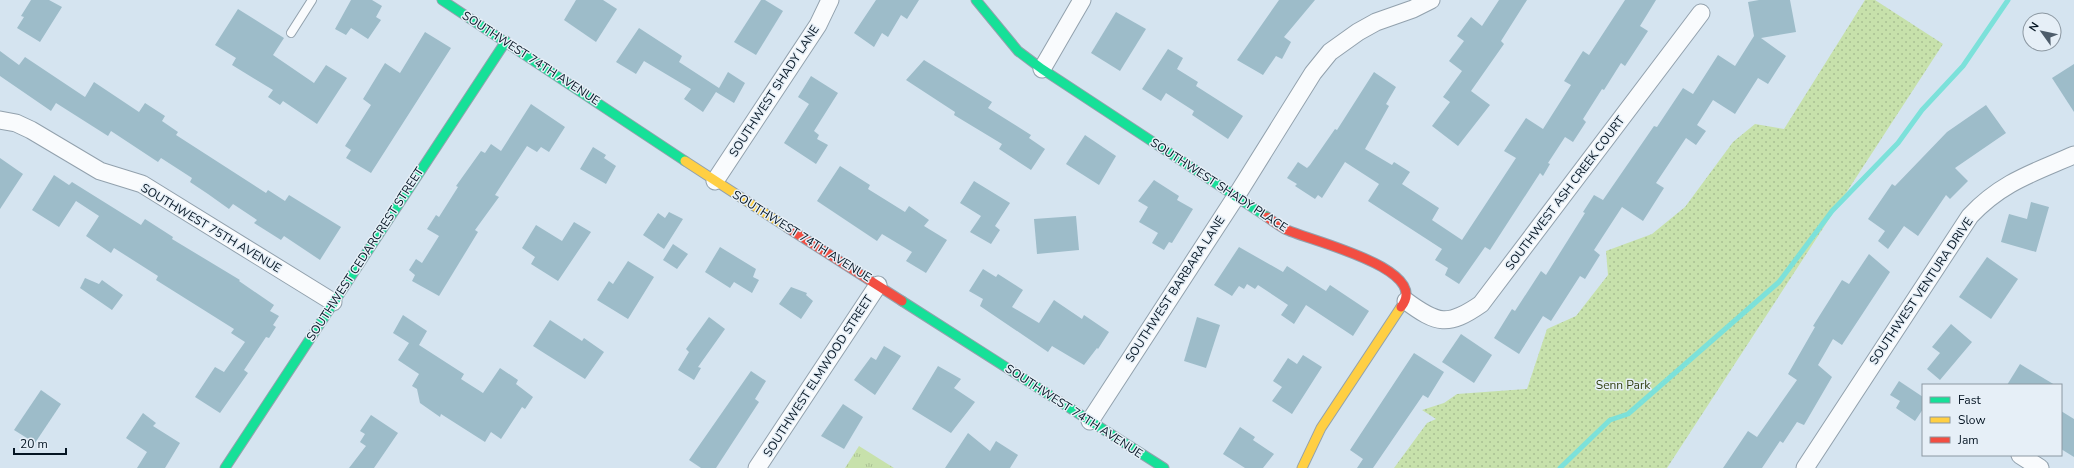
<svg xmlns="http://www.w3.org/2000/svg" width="2074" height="468" font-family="'Nunito Sans',sans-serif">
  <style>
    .grass { fill: url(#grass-tufts) }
    .park { fill: url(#park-dots) }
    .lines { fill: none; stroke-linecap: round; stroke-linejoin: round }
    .stream { stroke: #7ce1da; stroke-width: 5 }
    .building { fill: #9dbcc9 }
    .lane-casing { stroke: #92a1ad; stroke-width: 10 }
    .street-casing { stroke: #92a1ad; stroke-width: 19 }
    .fast-casing { stroke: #92a1ad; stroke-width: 11 }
    .slow-casing { stroke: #92a1ad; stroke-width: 11 }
    .jam-casing { stroke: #92a1ad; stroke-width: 11 }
    .lane { stroke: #f9fbfd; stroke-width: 8 }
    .street { stroke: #f9fbfd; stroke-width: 17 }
    .fast { stroke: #16e098; stroke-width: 9 }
    .slow { stroke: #ffcf43; stroke-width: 9 }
    .jam { stroke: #f24e42; stroke-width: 9 }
    .labels { text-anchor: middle; stroke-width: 3; stroke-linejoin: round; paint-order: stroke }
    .street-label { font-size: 12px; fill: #051523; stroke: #e6eff7 }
    .park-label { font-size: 12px; fill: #334112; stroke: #e6eff7 }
  </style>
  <defs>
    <pattern id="grass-tufts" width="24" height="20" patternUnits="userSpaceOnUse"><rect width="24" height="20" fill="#c7e1ab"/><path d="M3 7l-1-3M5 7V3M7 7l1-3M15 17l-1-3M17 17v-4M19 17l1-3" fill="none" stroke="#a9c093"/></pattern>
    <pattern id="park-dots" width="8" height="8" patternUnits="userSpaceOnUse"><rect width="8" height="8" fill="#c7e1ab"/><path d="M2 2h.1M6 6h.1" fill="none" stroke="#a9c093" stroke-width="1.8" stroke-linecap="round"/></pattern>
  </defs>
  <rect width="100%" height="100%" fill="#d5e4f0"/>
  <path class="grass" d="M859,446L894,468H845Z"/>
  <path class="park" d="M1865,0H1875L1943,44L1667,468H1394L1427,423L1436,419L1422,410L1444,403L1457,394L1527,389L1547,329L1576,316L1608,275L1606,251L1652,234L1685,207L1733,142L1755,124L1784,129Z"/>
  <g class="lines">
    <path class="stream" d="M1560,468L1610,420L1628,414L1779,282L1832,211L1898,143L1922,110L1963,66L2008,0"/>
  </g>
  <g class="building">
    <path d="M31,0H49L62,7L40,42L17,28L24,17L21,16Z"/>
    <path d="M351,0H372L382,6L376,17L381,20L368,39L351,28L346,35L335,29Z"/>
    <path d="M576,0H603L617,9L596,42L564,20Z"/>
    <path d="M761,0H765L783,11L756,55L734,42Z"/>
    <path d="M876,0H919L907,19L901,15L888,37L882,33L874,47L854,33Z"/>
    <path d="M1279,0H1315L1284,37L1291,42L1282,59L1276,56L1263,75L1237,60Z"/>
    <path d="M1499,0H1527L1501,41L1504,44L1471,91L1490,105L1458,146L1432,126L1450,102L1443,97L1462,71L1449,61L1464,41L1457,36L1471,17L1482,26Z"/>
    <path d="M1625,0H1656L1640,26L1648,31L1625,66L1621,63L1604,90L1602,89L1583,119L1586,122L1573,142L1565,137L1548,163L1550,164L1543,176L1540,173L1490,250L1485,247L1459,284L1445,275L1448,268L1435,260L1442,249L1368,201L1379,184L1345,162L1322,198L1318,195L1315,199L1295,186L1297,184L1287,178L1298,162L1307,168L1310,165L1335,129L1337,130L1374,72L1396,87L1386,104L1389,106L1365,149L1392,165L1394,162L1410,172L1402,184L1439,208L1432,220L1462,240L1516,158L1504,151L1526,118L1543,129L1571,85L1564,81L1583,51L1589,55Z"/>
    <path d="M1759,0H1790L1796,32L1761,38L1786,56L1768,84L1758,78L1735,114L1713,100L1697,125L1706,131L1696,145L1686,138L1656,183L1664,188L1643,221L1622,207L1594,250L1600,255L1585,279L1580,276L1551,321L1543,316L1519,354L1494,338L1512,309L1515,311L1541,271L1546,275L1585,213L1583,212L1594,195L1603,200L1654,126L1657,127L1683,88L1693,94L1718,55L1735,66L1754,36L1748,2Z"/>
    <path d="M238,9L284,38L273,55L314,83L326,65L347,78L317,124L283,101L280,105L268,97L273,90L232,65L236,58L215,45Z"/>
    <path d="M1116,12L1146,29L1120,71L1091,53Z"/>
    <path d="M639,28L682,56L679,62L719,88L728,72L745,83L734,103L716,92L703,112L684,99L691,89L644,61L636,74L616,62Z"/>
    <path d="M425,32L451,48L371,173L346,158L351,150L345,146L371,105L363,99L385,63L400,73Z"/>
    <path d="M1168,49L1183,58L1177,69L1198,82L1196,86L1243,116L1228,139L1192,115L1194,111L1166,93L1161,101L1142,89Z"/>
    <path d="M0,51L19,65L25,57L85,97L94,82L139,112L145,103L165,116L162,121L178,132L176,135L266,193L268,190L285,201L289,195L341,227L320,260L284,236L281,240L254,223L257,220L233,204L229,209L208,194L190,182L192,178L161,158L158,162L111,131L108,136L56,103L51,111L0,76Z"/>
    <path d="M924,60L992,102L988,108L1031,135L1029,138L1045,149L1031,170L999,149L1002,144L954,115L955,112L906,80Z"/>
    <path d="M2074,64V112L2052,78Z"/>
    <path d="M811,76L838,93L814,131L819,135L817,139L828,145L816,164L784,143L809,104L798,97Z"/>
    <path d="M531,104L565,127L549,152L541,147L537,152L527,146L495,195L499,197L475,230L478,232L439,296L412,281L415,275L409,270L416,259L422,263L439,236L427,229L436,215L439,217L458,187L456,186L481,151L485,153L491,144L501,151Z"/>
    <path d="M1986,105L2006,133L1955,168L1968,181L1950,199L1946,195L1918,236L1904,226L1888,249L1878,241L1885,231L1868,219L1892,184L1895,186L1947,132Z"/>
    <path d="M1085,135L1116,156L1099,185L1066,164Z"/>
    <path d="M593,147L606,155L604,158L616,166L606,184L580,169Z"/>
    <path d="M0,158L23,174L0,209Z"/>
    <path d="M840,166L870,185L868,189L905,212L909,206L929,220L924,226L947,240L926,273L906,261L912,252L882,234L877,241L817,201Z"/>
    <path d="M54,175L69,185L72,182L141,225L145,219L173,237L172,239L240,280L239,281L274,305L270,311L279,316L273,325L276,327L269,338L266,337L244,370L248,373L220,413L195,397L215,367L224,372L245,342L231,333L234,329L156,280L158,276L114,248L111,253L86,236L99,216L76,201L59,227L32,210Z"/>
    <path d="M1154,180L1179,196L1177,200L1193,209L1172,243L1169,242L1164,250L1152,243L1158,233L1139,222L1148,207L1138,201Z"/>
    <path d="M974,181L1010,203L995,226L1000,230L991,244L970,232L981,216L960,203Z"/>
    <path d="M2031,202L2049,207L2036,252L2001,242L2009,214L2027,219Z"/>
    <path d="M669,212L683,219L664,249L643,235L658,213L665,218Z"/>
    <path d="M1076,216L1079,250L1037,254L1034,219Z"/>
    <path d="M574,222L591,232L558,281L531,264L535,257L522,248L536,225L562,241Z"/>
    <path d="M673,244L688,254L677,269L663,260Z"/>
    <path d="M720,247L756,269L753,277L759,280L752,293L734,282L730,288L705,272Z"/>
    <path d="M1239,247L1283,272L1287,266L1326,291L1330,285L1369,311L1353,336L1306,305L1294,324L1281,315L1288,305L1258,285L1255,289L1247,284L1244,289L1239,286L1232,296L1214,285Z"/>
    <path d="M1869,254L1890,272L1842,345L1833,339L1818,365L1832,377L1804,425L1797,422L1783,443L1780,441L1762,468H1723L1748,431L1757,437L1797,380L1788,374L1815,327L1813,326L1842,280L1849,284Z"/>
    <path d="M1987,257L2018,279L1991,319L1959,297Z"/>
    <path d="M628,261L654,277L628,319L597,300L609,281L613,284Z"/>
    <path d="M983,269L996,277L998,274L1023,290L1012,307L1039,323L1054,300L1082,319L1084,315L1109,332L1098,349L1097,348L1084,365L1052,346L1048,352L980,306L983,299L969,291Z"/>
    <path d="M85,278L99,284L102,280L123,295L112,310L80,288Z"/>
    <path d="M791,287L807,293L806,295L813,301L801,319L779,304Z"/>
    <path d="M403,315L427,331L419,345L464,374L461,379L483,393L500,368L518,380L516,384L533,397L525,409L522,407L501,439L491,432L485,442L441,414L440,417L420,403L417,389L412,386L419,374L398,360L409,343L393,333Z"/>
    <path d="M709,317L725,329L698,367L701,368L694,380L678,370L689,352L686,349Z"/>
    <path d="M1197,317L1220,325L1206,368L1184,361Z"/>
    <path d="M550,320L582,341L584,338L604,352L585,379L533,346Z"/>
    <path d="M1951,324L1972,342L1940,380L1927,369L1940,353L1932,347Z"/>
    <path d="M1461,334L1492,355L1474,383L1442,362Z"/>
    <path d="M884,346L901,356L875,395L854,380L871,357L876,360Z"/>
    <path d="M1414,353L1444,372L1428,398L1423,395L1373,468H1357L1363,459L1350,450Z"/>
    <path d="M1303,355L1322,367L1292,414L1272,401L1282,387L1273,381L1288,358L1297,364Z"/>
    <path d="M2020,364L2055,385H2007Z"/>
    <path d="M938,366L961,379L954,388L975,402L951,433L912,409Z"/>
    <path d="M751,371L766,381L755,399L759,402L716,468H701L689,460Z"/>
    <path d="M1899,381L1923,397V409L1915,421L1896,408L1900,401L1890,395Z"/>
    <path d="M41,390L61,404L35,443L14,430Z"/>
    <path d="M843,404L863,417L844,449L821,436Z"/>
    <path d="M2061,411L2074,419V457L2061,449Z"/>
    <path d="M143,413L156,423L153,426L180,443L165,468H137L147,452L126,438Z"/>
    <path d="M371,415L398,433L374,468H349L366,446L360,442L365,434L360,431Z"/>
    <path d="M1240,427L1255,437L1253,440L1274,454L1263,468H1245L1223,454Z"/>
    <path d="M968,433L990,451L996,441L1018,455L1010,468H945Z"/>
  </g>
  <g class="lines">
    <defs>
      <path id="lane" d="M291,33L312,0"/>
      <g id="street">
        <path d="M1042,69L1082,0"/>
        <path d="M0,120L16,123L31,130L100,171L142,184L333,302"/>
        <path d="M715,181L818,25L830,0"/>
        <path d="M1406,301C1437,324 1448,327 1481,304L1701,13"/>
        <path d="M1090,421L1235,198L1313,73L1330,52L1358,32L1376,22L1413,9L1431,0"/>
        <path d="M2020,455L2040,468"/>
        <path d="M757,468L878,285"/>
        <path d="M1805,468L1970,216C2002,182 2033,173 2074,155"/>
      </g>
      <g id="fast">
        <path d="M442,0L685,161"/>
        <path d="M976,0L1018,51L1042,69L1267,217"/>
        <path d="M902,301L1164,468"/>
        <path d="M225,468L506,41"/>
      </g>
      <g id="slow">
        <path d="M685,161L788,228"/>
        <path d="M1302,468L1321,428L1401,307"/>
      </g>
      <g id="jam">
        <path d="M1267,217C1273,221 1279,226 1285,229C1306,240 1433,268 1401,307"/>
        <path d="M788,228L902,301"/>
      </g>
    </defs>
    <use href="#lane" class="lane-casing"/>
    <use href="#street" class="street-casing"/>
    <use href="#fast" class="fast-casing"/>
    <use href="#slow" class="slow-casing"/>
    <use href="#jam" class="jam-casing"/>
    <use href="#lane" class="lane"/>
    <use href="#street" class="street"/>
    <use href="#fast" class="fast"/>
    <use href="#slow" class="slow"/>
    <use href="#jam" class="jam"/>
  </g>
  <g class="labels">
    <g class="street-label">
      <text transform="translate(531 58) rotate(33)" y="4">SOUTHWEST 74TH AVENUE</text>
      <text transform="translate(774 91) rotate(-57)" y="4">SOUTHWEST SHADY LANE</text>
      <text transform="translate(1219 185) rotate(33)" y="4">SOUTHWEST SHADY PLACE</text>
      <text transform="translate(1565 193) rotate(-53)" y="4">SOUTHWEST ASH CREEK COURT</text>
      <text transform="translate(211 228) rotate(31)" y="4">SOUTHWEST 75TH AVENUE</text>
      <text transform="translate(802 236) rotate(32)" y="4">SOUTHWEST 74TH AVENUE</text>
      <text transform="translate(365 254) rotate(-57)" y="4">SOUTHWEST CEDARCREST STREET</text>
      <text transform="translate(1175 289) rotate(-57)" y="4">SOUTHWEST BARBARA LANE</text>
      <text transform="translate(1921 291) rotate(-56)" y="4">SOUTHWEST VENTURA DRIVE</text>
      <text transform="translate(818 376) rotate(-57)" y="4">SOUTHWEST ELMWOOD STREET</text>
      <text transform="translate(1074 411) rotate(33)" y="4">SOUTHWEST 74TH AVENUE</text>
    </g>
    <g class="park-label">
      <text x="1623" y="389">Senn Park</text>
    </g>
  </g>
  <rect x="1922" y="384" width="140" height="72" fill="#e6eff7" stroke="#8c98a2"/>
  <rect x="1930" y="397" width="20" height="6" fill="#16e098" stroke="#8c98a2"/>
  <text x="1958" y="404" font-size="12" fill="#051523">Fast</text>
  <rect x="1930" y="417" width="20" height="6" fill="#ffcf43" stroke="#8c98a2"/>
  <text x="1958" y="424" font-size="12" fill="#051523">Slow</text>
  <rect x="1930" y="437" width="20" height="6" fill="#f24e42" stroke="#8c98a2"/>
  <text x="1958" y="444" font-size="12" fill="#051523">Jam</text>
  <g transform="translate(2042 32) rotate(303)"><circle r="19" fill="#e6eff7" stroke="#8c98a2"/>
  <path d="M0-3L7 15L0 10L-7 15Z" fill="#4e5d6b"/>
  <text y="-6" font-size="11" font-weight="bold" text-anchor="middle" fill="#051523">N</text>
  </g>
  <path d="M14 448v6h52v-6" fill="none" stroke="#051523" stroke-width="2"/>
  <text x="20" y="448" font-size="12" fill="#051523" stroke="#e6eff7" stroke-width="3" paint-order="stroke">20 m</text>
</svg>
